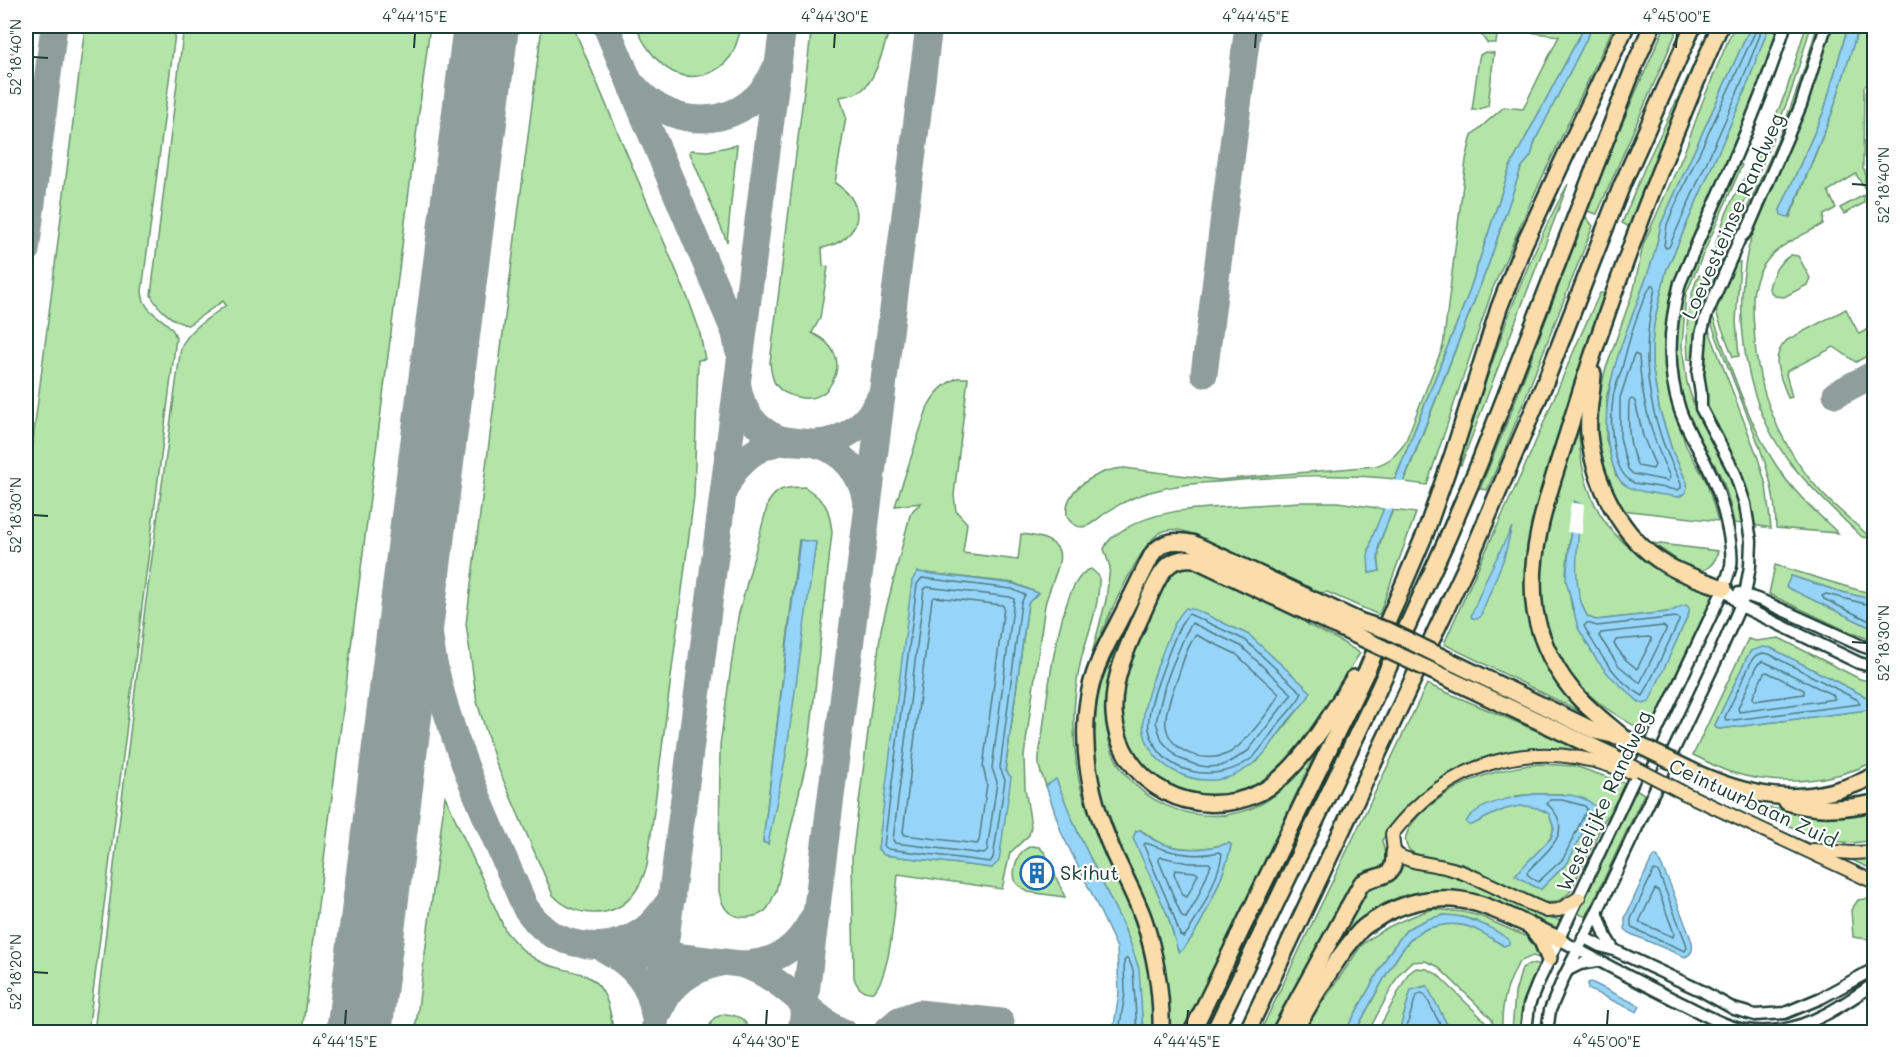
<svg xmlns="http://www.w3.org/2000/svg" width="1900" height="1058" font-family="Mali,sans-serif">
  <style>
    .green { fill: #b2e5a7; stroke: #68916e; stroke-width: 1.5; fill-rule: evenodd }
    .water { fill: #97d5f8; stroke: #6798aa; stroke-width: 1.5 }
    .pier { fill: #fff }
    .lines { fill: none; stroke-linecap: round; stroke-linejoin: round }
    .shore { stroke: #4f7a82; stroke-width: 1.5 }
    .taxiway { stroke: #8f9e9a; stroke-width: 27 }
    .runway { stroke: #8f9e9a; stroke-width: 66 }
    .minor-casing { stroke: #1f3d34; stroke-width: 15 }
    .major-casing { stroke: #1f3d34; stroke-width: 16 }
    .highway-casing { stroke: #1f3d34; stroke-width: 20 }
    .minor { stroke: #fff; stroke-width: 10 }
    .major { stroke: #fbddab; stroke-width: 12 }
    .highway { stroke: #fbddab; stroke-width: 15 }
    .major-bridge-casing { stroke: #1f3d34; stroke-width: 16; stroke-linecap: butt }
    .highway-bridge-casing { stroke: #1f3d34; stroke-width: 20; stroke-linecap: butt }
    .major-bridge { stroke: #fbddab; stroke-width: 12 }
    .highway-bridge { stroke: #fbddab; stroke-width: 15 }
    .ticks { fill: none; stroke: #1f3d34; stroke-width: 2 }
    .labels { text-anchor: middle; stroke-width: 4.5; stroke-linejoin: round; paint-order: stroke }
    .street-label { font-size: 20px; fill: #1f3d34; stroke: #fff }
    .poi-label { font-size: 20px; fill: #1f3d34; stroke: #fff; text-anchor: start }
    .neatline { fill: none; stroke: #1f3d34; stroke-width: 2 }
    .ticks-label { font-size: 15px; text-anchor: middle; fill: #1f3d34 }
  </style>
  <rect width="100%" height="100%" fill="#fff"/>
  <filter id="ink" filterUnits="userSpaceOnUse"><feTurbulence type="fractalNoise" baseFrequency=".0167" numOctaves="2"/><feDisplacementMap in="SourceGraphic" scale="12" xChannelSelector="R" yChannelSelector="G"/><feConvolveMatrix kernelMatrix="1 2 1 2 8 2 1 2 1" color-interpolation-filters="sRGB"/></filter>
  <g filter="url(#ink)">
    <g class="green">
      <path d="M85,26H176L142,291C143,317 171,317 176,338L88,1032H26V496Z"/>
      <path d="M184,26H430L302,1032H94L145,608L181,347C190,328 210,318 226,305L223,301L188,325C174,323 157,308 151,295Z"/>
      <path d="M542,26H573L689,301L699,329L705,359L698,360L694,496L647,866C644,875 641,884 635,892C615,920 575,919 553,895L496,763L477,702L466,624Z"/>
      <path d="M636,26H742C739,35 736,47 731,56C718,74 694,82 673,72C657,64 642,42 636,26Z"/>
      <path d="M812,26H869L868,30H872L875,26H890C886,42 876,80 862,90C856,95 848,95 840,97L846,117L835,183C870,205 861,240 822,248L823,266L828,267L820,318L812,333C833,343 844,361 832,382C830,386 827,391 823,393C810,403 785,397 776,385C771,378 771,370 770,362Z"/>
      <path d="M1483,26H1585L1510,167L1468,295L1395,479C1340,473 1286,476 1230,481C1208,483 1184,483 1162,489C1142,493 1125,500 1107,512C1101,516 1095,522 1089,525C1083,528 1077,527 1072,523C1067,519 1066,513 1067,507C1071,484 1103,469 1124,468L1219,480L1375,466C1389,462 1396,455 1405,443L1443,346L1466,160L1472,135L1504,107L1523,109L1559,36L1498,28L1496,43H1487L1482,36Z"/>
      <path d="M1593,26H1614L1532,199L1493,288L1427,485L1404,482L1489,263L1521,168L1531,156L1535,141Z"/>
      <path d="M1665,26H1679L1597,214L1587,211L1620,128Z"/>
      <path d="M1734,26H1751L1661,224L1654,257L1623,341L1607,395L1606,439L1616,476L1678,497C1686,493 1687,491 1687,483L1672,450L1659,408L1652,365V345L1654,323L1666,271L1742,98L1769,26H1779L1754,102L1677,274L1669,305L1666,325V364L1673,406L1686,446L1707,483L1718,521L1621,510L1602,468L1598,442L1599,398L1605,371L1634,289L1643,245L1684,153L1702,103Z"/>
      <path d="M1806,26H1811L1791,92L1760,170L1712,269L1716,242L1726,214L1738,188L1759,154L1786,92Z"/>
      <path d="M1817,26H1821L1800,95L1729,259L1712,290L1713,280C1753,196 1793,116 1817,26Z"/>
      <path d="M1829,26H1848L1824,111L1780,210L1790,217L1832,113L1859,26H1874V78L1864,87L1863,169L1865,171V189L1856,174L1828,191L1836,208L1824,215L1823,224C1806,234 1782,243 1769,258C1750,280 1752,302 1754,328C1755,339 1755,350 1757,360C1764,407 1788,456 1820,491C1835,508 1854,522 1871,538L1862,537C1838,514 1813,491 1792,465C1740,400 1729,299 1756,222C1771,181 1794,142 1808,100C1817,76 1822,50 1829,26Z"/>
      <path d="M1485,52L1494,53L1488,106L1477,110H1472L1479,58L1480,55Z"/>
      <path d="M1698,56L1631,228L1622,223L1646,164Z"/>
      <path d="M737,145L727,242L690,153L691,150L708,151Z"/>
      <path d="M1738,163L1742,165L1686,294L1682,346L1687,383L1693,402L1700,420L1731,476L1743,524L1734,523C1731,508 1728,493 1722,479C1712,457 1696,437 1688,415C1653,320 1701,248 1738,163Z"/>
      <path d="M1867,174L1874,182V193L1867,202Z"/>
      <path d="M1568,184L1461,465L1459,463C1490,369 1519,271 1568,184Z"/>
      <path d="M1864,195V203L1844,214L1840,208Z"/>
      <path d="M1585,216L1593,226L1505,449L1487,490L1480,489L1510,415Z"/>
      <path d="M1791,255L1798,256L1810,278L1807,285L1784,297L1774,296L1769,289C1772,273 1777,264 1791,255Z"/>
      <path d="M1732,261L1740,262L1736,322L1739,356L1733,357L1718,318L1714,303Z"/>
      <path d="M1699,275L1707,278V288L1702,304L1704,315L1696,360L1688,359C1686,331 1686,301 1699,275Z"/>
      <path d="M1600,293L1607,294L1537,512L1527,558L1526,580L1529,610L1595,719L1444,644C1471,581 1501,519 1529,457C1553,402 1574,347 1600,293Z"/>
      <path d="M1846,309L1859,334L1874,326V352L1856,362L1834,347L1787,371L1786,374L1792,397L1788,398C1781,376 1768,359 1787,340Z"/>
      <path d="M1712,314C1729,362 1748,423 1776,465C1792,491 1816,512 1838,533L1776,528C1776,485 1760,446 1744,407C1732,377 1720,347 1709,317Z"/>
      <path d="M1707,325L1758,458L1766,485L1771,528L1753,525L1705,402L1701,381Z"/>
      <path d="M957,378H968L954,495L956,511L967,523L963,553L1018,560L1021,534C1082,541 1055,565 1045,605L1024,756L1025,788L1031,826L1029,835L1010,853L1002,889L898,874C895,903 892,971 874,992C863,993 858,989 854,978L852,858L881,629L910,515L914,509L921,503L895,506L928,406C936,392 943,385 957,378ZM917,572L1014,583L1038,593L1028,603L992,868L885,855L878,849Z"/>
      <path d="M1579,418C1578,454 1584,492 1606,523C1618,541 1651,565 1669,576C1678,581 1690,582 1700,586C1705,588 1711,591 1716,594L1649,734C1631,724 1614,715 1598,702C1500,622 1549,517 1579,418ZM1574,501C1579,536 1567,585 1588,617L1596,620L1676,611L1689,613L1648,702L1572,609L1566,573Z"/>
      <path d="M805,487C826,502 829,506 832,532L808,755L776,891C773,896 771,904 767,909C759,918 740,920 730,913C723,908 721,900 719,891L720,745L738,617L768,503C778,486 787,488 805,487ZM799,540L816,543L768,844L763,842Z"/>
      <path d="M1299,502H1338L1384,509L1369,550V573L1380,571C1375,546 1384,532 1393,510L1416,513L1379,615L1327,592L1317,593L1187,532C1178,529 1168,528 1160,533C1138,545 1102,631 1091,657L1106,600L1110,567L1104,549C1107,540 1114,536 1123,530C1154,511 1189,509 1225,507C1249,505 1274,504 1299,502Z"/>
      <path d="M1652,543L1718,551C1716,562 1706,574 1694,570C1682,565 1664,550 1652,543Z"/>
      <path d="M1187,564L1294,614L1310,626L1337,639L1360,653C1335,691 1304,749 1268,776C1243,796 1213,802 1183,792C1123,772 1113,710 1129,656C1132,646 1138,636 1143,627C1153,607 1162,586 1172,566ZM1173,628L1309,696L1257,762L1152,681Z"/>
      <path d="M1775,565L1851,588L1874,594V600L1838,591L1791,576L1787,587L1874,629V641L1845,630L1769,594Z"/>
      <path d="M1091,569L1099,576C1100,606 1088,632 1081,660C1073,695 1072,733 1077,769C1083,812 1105,848 1122,887C1141,934 1154,982 1153,1032H1143L1142,1016L1130,942L1121,921L1078,833L1056,780L1046,786C1044,779 1039,771 1039,764C1038,755 1041,745 1042,737C1046,706 1059,576 1091,569Z"/>
      <path d="M1779,638L1860,679L1874,682V701L1771,648L1751,651L1747,657L1715,725L1716,728L1719,729L1867,710L1874,714V762C1829,783 1779,787 1730,772C1717,768 1705,760 1693,755L1748,639L1756,641Z"/>
      <path d="M1118,641C1109,670 1102,700 1107,731C1117,801 1202,835 1261,804C1286,791 1302,767 1319,746L1183,1032H1165L1134,879L1103,800L1097,773L1093,747L1097,701L1102,681ZM1140,830C1146,833 1151,838 1156,841C1180,852 1205,850 1229,843L1231,845C1226,871 1199,935 1180,951L1178,950L1168,916L1134,838Z"/>
      <path d="M1427,684L1582,750C1554,750 1536,753 1509,759C1495,761 1478,763 1464,768C1431,782 1403,811 1382,840C1384,851 1391,866 1376,870C1371,871 1367,871 1362,873L1275,1032H1260Z"/>
      <path d="M1539,764L1575,766L1627,784L1604,821L1570,892C1562,900 1556,904 1544,902L1463,864L1416,854C1408,851 1404,844 1406,836C1409,825 1417,817 1425,810C1457,781 1497,768 1539,764ZM1536,794H1562L1568,862L1541,889L1547,843C1555,833 1555,825 1549,814C1523,796 1496,812 1472,825L1516,796Z"/>
      <path d="M1636,789L1644,794L1586,917L1577,913Z"/>
      <path d="M445,796L506,932C515,943 524,953 537,960C551,968 567,969 582,974C606,983 611,1010 613,1032H415Z"/>
      <path d="M1753,806L1808,813L1874,808V840L1854,843L1820,840L1752,809Z"/>
      <path d="M1032,846L1039,847L1045,853L1065,897L1028,892L1016,883C1011,870 1017,850 1032,846Z"/>
      <path d="M1843,856L1874,857V870Z"/>
      <path d="M1404,862L1439,868L1561,921L1557,929C1508,906 1454,877 1399,897C1389,901 1379,906 1371,913C1348,932 1333,962 1316,986L1365,892C1386,882 1395,887 1404,862Z"/>
      <path d="M1865,899L1874,901V940L1853,937L1851,910L1858,900Z"/>
      <path d="M1433,909L1463,912L1480,916L1536,941L1543,959L1532,956L1519,962C1506,987 1501,1004 1502,1032H1494L1492,1019L1437,966L1425,961L1411,962L1399,974L1368,1032H1355C1367,1011 1399,945 1417,934C1428,926 1448,923 1462,925C1477,928 1491,938 1504,946L1476,921L1462,917L1444,915L1428,919L1407,929L1389,953L1345,1032H1302L1361,946C1380,928 1408,917 1433,909Z"/>
      <path d="M1529,964L1539,965C1529,987 1520,1008 1520,1032H1512L1515,993L1522,968Z"/>
      <path d="M1416,968L1427,969L1437,974L1487,1023V1032H1451L1426,986L1411,990L1399,1032H1377L1408,974Z"/>
      <path d="M724,1014C737,1015 747,1018 749,1032H706L714,1018Z"/>
    </g>
    <g class="water">
      <path d="M1585,26H1593L1535,141L1531,156L1521,168L1489,263L1379,544L1378,560L1380,571L1369,573L1368,556L1372,538L1468,295L1510,167Z"/>
      <path d="M1751,26H1769L1742,98L1666,271L1654,323L1652,345V365L1659,408L1672,450L1687,483C1687,491 1686,494 1678,497C1664,494 1636,493 1625,485C1617,480 1615,471 1612,462C1588,379 1648,303 1661,224Z"/>
      <path d="M1848,26H1859L1832,113L1789,217L1781,215L1780,210L1824,111Z"/>
      <path d="M1574,501L1581,504C1579,537 1569,587 1588,617L1596,620L1668,612C1675,611 1679,606 1686,605L1689,608V613L1649,702L1644,704L1639,702L1609,675L1596,659L1578,628L1566,580Z"/>
      <path d="M1512,527L1504,558L1480,617L1477,619L1472,618L1471,616L1486,579Z"/>
      <path d="M800,540L816,542L786,755L768,844L763,842Z"/>
      <path d="M917,572L1014,584L1038,593L1028,603L1005,770L1011,777L999,861L992,868L884,855L878,849L912,581Z"/>
      <path d="M1791,576L1838,591L1874,600V629L1786,587Z"/>
      <path d="M1186,608L1196,610L1249,635L1311,692C1306,703 1296,711 1288,721C1279,733 1266,755 1254,763C1245,770 1233,777 1222,779C1189,785 1151,766 1144,732C1140,711 1151,685 1158,665C1164,649 1173,620 1186,608Z"/>
      <path d="M1763,647L1771,648L1874,701V714L1867,710L1719,729L1716,728L1715,725L1747,657L1751,651Z"/>
      <path d="M1056,779L1078,833L1121,921L1130,942L1139,969L1143,1032H1113L1119,993L1117,948L1090,890L1062,834L1046,786Z"/>
      <path d="M1536,794C1553,794 1584,792 1595,807L1568,862L1541,889L1535,887L1515,875L1551,838L1554,828L1549,814C1523,796 1496,812 1472,825H1469L1466,822C1476,803 1516,796 1536,794Z"/>
      <path d="M1140,830C1145,833 1150,838 1156,841C1179,852 1205,850 1229,843L1231,845C1226,871 1199,935 1180,952L1178,951L1168,916L1133,838L1136,831Z"/>
      <path d="M1655,856H1657L1670,884L1692,942C1693,949 1693,953 1685,957L1631,934L1625,929V918L1652,858Z"/>
      <path d="M1444,915C1466,915 1491,926 1509,940V944L1504,946C1491,938 1477,928 1462,925C1448,923 1428,926 1417,934C1399,945 1367,1011 1355,1032H1345L1389,953L1407,929L1428,919Z"/>
      <path d="M1591,982L1640,1006L1637,1012L1588,989V983Z"/>
      <path d="M1427,986L1451,1032H1399L1411,990Z"/>
    </g>
    <g class="pier">
      <path d="M1392,480L1407,482L1396,510L1381,508Z"/>
      <path d="M1571,503L1584,504L1582,534L1567,532Z"/>
    </g>
    <g class="lines">
      <g class="shore">
        <path d="M1756,30L1760,31V35L1736,96L1669,247L1666,248L1664,245L1667,225L1672,212Z"/>
        <path d="M1651,285H1654L1655,288C1644,338 1643,383 1660,433C1665,451 1674,467 1681,484V488L1677,490L1634,483C1610,472 1610,421 1613,398C1614,389 1618,381 1621,372C1628,344 1637,310 1651,285Z"/>
        <path d="M1634,354L1639,356C1641,399 1652,439 1670,477L1668,481L1633,474L1628,469L1624,454L1620,437V398Z"/>
        <path d="M1632,399L1635,401L1643,436L1655,465L1653,469L1638,466C1628,446 1628,424 1629,401Z"/>
        <path d="M922,578L1012,589L1025,595L1021,603L1000,768L1005,780L993,858L990,862L888,849L884,846L917,584Z"/>
        <path d="M927,587L1010,597L1014,599L992,768L997,782L987,851L984,854L895,843L893,840L924,589Z"/>
        <path d="M935,597L1002,605L1004,607L983,767L987,784L979,841L977,844L905,835L903,832L932,599Z"/>
        <path d="M1874,606L1826,594L1822,596L1824,599L1874,623"/>
        <path d="M1189,614L1245,640L1302,693C1298,703 1287,713 1280,722C1271,733 1263,748 1252,758C1219,785 1158,776 1149,729C1146,711 1159,680 1165,663C1170,650 1179,622 1189,614Z"/>
        <path d="M1676,617L1679,619V621L1643,696C1616,682 1598,652 1584,626L1587,623L1597,626Z"/>
        <path d="M1192,623L1241,646L1292,694L1248,751L1232,761L1221,766L1208,767L1196,765L1178,758L1162,741L1156,722L1165,685L1172,666L1186,633Z"/>
        <path d="M1663,626L1666,628V630L1640,683L1618,665L1599,636L1601,633Z"/>
        <path d="M1196,635L1236,654L1279,694C1271,710 1244,745 1229,753C1207,764 1170,754 1166,726C1164,714 1173,689 1178,677C1182,664 1187,646 1196,635Z"/>
        <path d="M1648,637L1651,638V641L1637,669L1625,659L1614,644L1616,640Z"/>
        <path d="M1763,653L1769,654L1858,700L1860,704L1726,721L1725,717L1752,660L1755,656Z"/>
        <path d="M1763,661L1833,695L1835,699L1739,712L1738,708L1758,664Z"/>
        <path d="M1767,672L1804,690V694L1754,701L1753,697L1764,673Z"/>
        <path d="M1550,800H1562L1585,806L1587,809L1563,859L1538,882L1528,875L1527,872C1545,852 1578,831 1547,804Z"/>
        <path d="M1145,843C1150,844 1156,847 1163,849C1182,855 1200,857 1219,852L1222,854C1219,876 1198,920 1184,937L1180,935L1173,914L1144,846Z"/>
        <path d="M1162,857L1188,863H1209L1211,865L1197,899L1186,918L1182,917L1159,861V858Z"/>
        <path d="M1175,870L1195,872L1198,874L1187,897L1183,895L1174,874Z"/>
        <path d="M1654,870L1658,871L1686,943L1687,948L1685,951L1634,929L1631,926V919Z"/>
        <path d="M1655,889L1658,890L1674,933L1673,937L1639,922Z"/>
        <path d="M1119,1032L1125,993L1124,961L1127,958L1129,960L1133,970L1137,1032"/>
        <path d="M1405,1032L1416,996L1422,993L1425,995L1444,1032"/>
      </g>
      <g class="taxiway">
        <path d="M606,26L735,333L738,349"/>
        <path d="M635,87C675,135 750,129 775,69"/>
        <path d="M26,251L54,26"/>
        <path d="M1204,374L1248,26"/>
        <path d="M738,386C741,409 756,430 778,438C790,442 803,441 815,444C843,451 862,474 866,503"/>
        <path d="M1836,394L1874,374"/>
        <path d="M429,480C426,541 422,603 434,663C452,748 491,827 525,907C533,918 542,930 555,936C583,950 618,949 644,930C656,921 663,910 672,898"/>
        <path d="M726,487C735,465 753,448 777,443C789,440 802,443 814,443C844,443 868,423 880,397"/>
        <path d="M608,948L740,964C769,972 790,992 812,1011C822,1019 832,1028 844,1032"/>
        <path d="M604,949C631,964 651,983 654,1015"/>
        <path d="M742,964C777,963 797,949 813,918"/>
        <path d="M660,1011C670,983 693,969 720,963"/>
        <path d="M654,1032L783,26"/>
        <path d="M801,1032L929,26"/>
        <path d="M885,1032L899,1020L919,1013L1001,1022"/>
      </g>
      <path class="runway" d="M359,1032L486,26"/>
      <defs>
        <g id="minor">
          <path d="M1724,588L1741,606L1859,663L1874,667"/>
          <path d="M1739,593L1763,601L1862,646L1874,650"/>
          <path d="M1597,912L1606,937L1614,950"/>
          <path d="M1583,937L1600,946L1614,950L1702,991L1734,1009L1755,1015L1785,1013L1821,998L1874,969"/>
          <path d="M1559,939C1598,961 1637,981 1677,1001C1698,1011 1721,1025 1744,1030C1756,1032 1769,1032 1781,1030C1817,1024 1845,1003 1874,984"/>
          <path d="M1568,970L1580,964L1597,961"/>
          <path d="M1526,1032L1529,1005L1537,985L1724,588C1726,581 1729,573 1731,566C1734,544 1721,497 1712,476C1702,454 1688,433 1680,410C1666,368 1669,324 1680,283C1716,198 1758,114 1785,26"/>
          <path d="M1547,1032L1550,1010L1563,979L1597,912L1719,654L1745,595L1750,566L1751,541L1745,504L1735,473L1701,408V394L1698,374L1701,334L1706,316L1740,238L1747,231L1801,105L1826,26"/>
        </g>
        <g id="major">
          <path d="M1684,793L1874,882"/>
          <path d="M1813,850L1852,853L1874,852"/>
          <path d="M1579,898L1559,910L1547,911C1515,899 1485,879 1452,869C1432,863 1412,864 1394,853L1392,834C1446,764 1527,738 1611,766"/>
        </g>
        <g id="highway">
          <path d="M1593,374C1592,394 1587,414 1589,434C1594,483 1621,538 1665,564C1683,575 1704,581 1724,588"/>
          <path d="M1353,634L1194,559C1163,555 1157,582 1146,605C1131,640 1112,674 1114,713C1119,786 1196,823 1259,793C1298,774 1331,714 1354,678"/>
          <path d="M1454,663L1595,731L1621,737"/>
          <path d="M1447,678L1615,757"/>
          <path d="M1624,738C1609,725 1593,713 1580,699C1557,675 1541,643 1535,611C1526,550 1551,487 1569,429C1611,292 1663,157 1720,26"/>
          <path d="M1694,772C1758,801 1810,807 1874,776"/>
          <path d="M1787,802C1817,811 1844,809 1874,803"/>
          <path d="M1532,928L1542,941L1549,958"/>
          <path d="M1161,1032C1162,994 1156,957 1144,920C1136,897 1124,876 1114,854C1091,802 1078,747 1090,690C1095,666 1107,644 1118,623C1130,600 1141,576 1153,553C1164,540 1176,540 1192,543L1359,621"/>
          <path d="M1192,1032L1367,670L1425,534L1453,454L1499,308L1524,244L1626,26"/>
          <path d="M1214,1032L1374,699L1447,539L1479,464L1636,62L1652,26"/>
          <path d="M1247,1032L1471,556L1544,385L1622,185L1693,26"/>
          <path d="M1280,1032L1361,884C1377,872 1395,883 1394,853"/>
          <path d="M1293,1032C1313,1000 1334,960 1359,932C1364,925 1374,921 1381,916C1412,899 1445,894 1479,904C1507,913 1532,928 1559,939"/>
        </g>
      </defs>
      <use href="#minor" class="minor-casing"/>
      <use href="#major" class="major-casing"/>
      <use href="#highway" class="highway-casing"/>
      <use href="#minor" class="minor"/>
      <use href="#major" class="major"/>
      <use href="#highway" class="highway"/>
      <defs>
        <g id="major-bridge">
          <path d="M1615,757L1684,793"/>
          <path d="M1611,766L1632,772"/>
        </g>
        <g id="highway-bridge">
          <path d="M1359,621L1389,631L1454,663"/>
          <path d="M1353,634L1447,678"/>
          <path d="M1624,738L1694,772"/>
        </g>
      </defs>
      <use href="#major-bridge" class="major-bridge-casing"/>
      <use href="#highway-bridge" class="highway-bridge-casing"/>
      <use href="#major-bridge" class="major-bridge"/>
      <use href="#highway-bridge" class="highway-bridge"/>
    </g>
  </g>
  <path class="ticks" d="M414,48L415,33M834,48L835,33M1255,48L1256,33M1676,48L1677,33M33,57L48,58M1852,184L1867,185M33,515L48,516M1852,642L1867,643M33,972L48,973M345,1025L346,1010M766,1025L767,1010M1187,1025L1188,1010M1607,1025L1608,1010"/>
  <defs>
    <symbol id="building-ring" viewBox="-11 -11 22 22"><circle r="9.5" fill="#fff" stroke="#1f6fb2" stroke-width="1.5"/><path d="M-4-6H4V6H1V3H-1V6H-4ZM-2.5-4.3h1.7v1.8h-1.7ZM.8-4.3h1.7v1.8H.8ZM-2.5-1h1.7V.8h-1.7ZM.8-1h1.7V.8H.8Z" fill="#1f6fb2"/></symbol>
  </defs>
  <g fill-rule="evenodd">
    <use href="#building-ring" x="1018" y="854" width="38" height="38"/>
  </g>
  <g class="labels">
    <g class="street-label">
      <text transform="translate(1733 216) rotate(-66)" y="7">Loevesteinse Randweg</text>
      <text transform="translate(1604 801) rotate(-65)" y="7">Westelijke Randweg</text>
      <text transform="translate(1753 803) rotate(25)" y="7">Ceintuurbaan Zuid</text>
    </g>
    <g class="poi-label">
      <text x="1060" y="880">Skihut</text>
    </g>
  </g>
  <rect width="1900" height="1058" fill="none" stroke="#fff" stroke-width="66"/>
  <rect x="33" y="33" width="1834" height="992" class="neatline"/>
  <g class="ticks-label">
    <text x="415" y="22">4°44'15"E</text>
    <text x="835" y="22">4°44'30"E</text>
    <text x="1256" y="22">4°44'45"E</text>
    <text x="1677" y="22">4°45'00"E</text>
    <text transform="translate(16 57) rotate(-90)" y="5">52°18'40"N</text>
    <text transform="translate(1884 185) rotate(-90)" y="5">52°18'40"N</text>
    <text transform="translate(16 515) rotate(-90)" y="5">52°18'30"N</text>
    <text transform="translate(1884 643) rotate(-90)" y="5">52°18'30"N</text>
    <text transform="translate(16 972) rotate(-90)" y="5">52°18'20"N</text>
    <text x="345" y="1047">4°44'15"E</text>
    <text x="766" y="1047">4°44'30"E</text>
    <text x="1187" y="1047">4°44'45"E</text>
    <text x="1607" y="1047">4°45'00"E</text>
  </g>
</svg>
